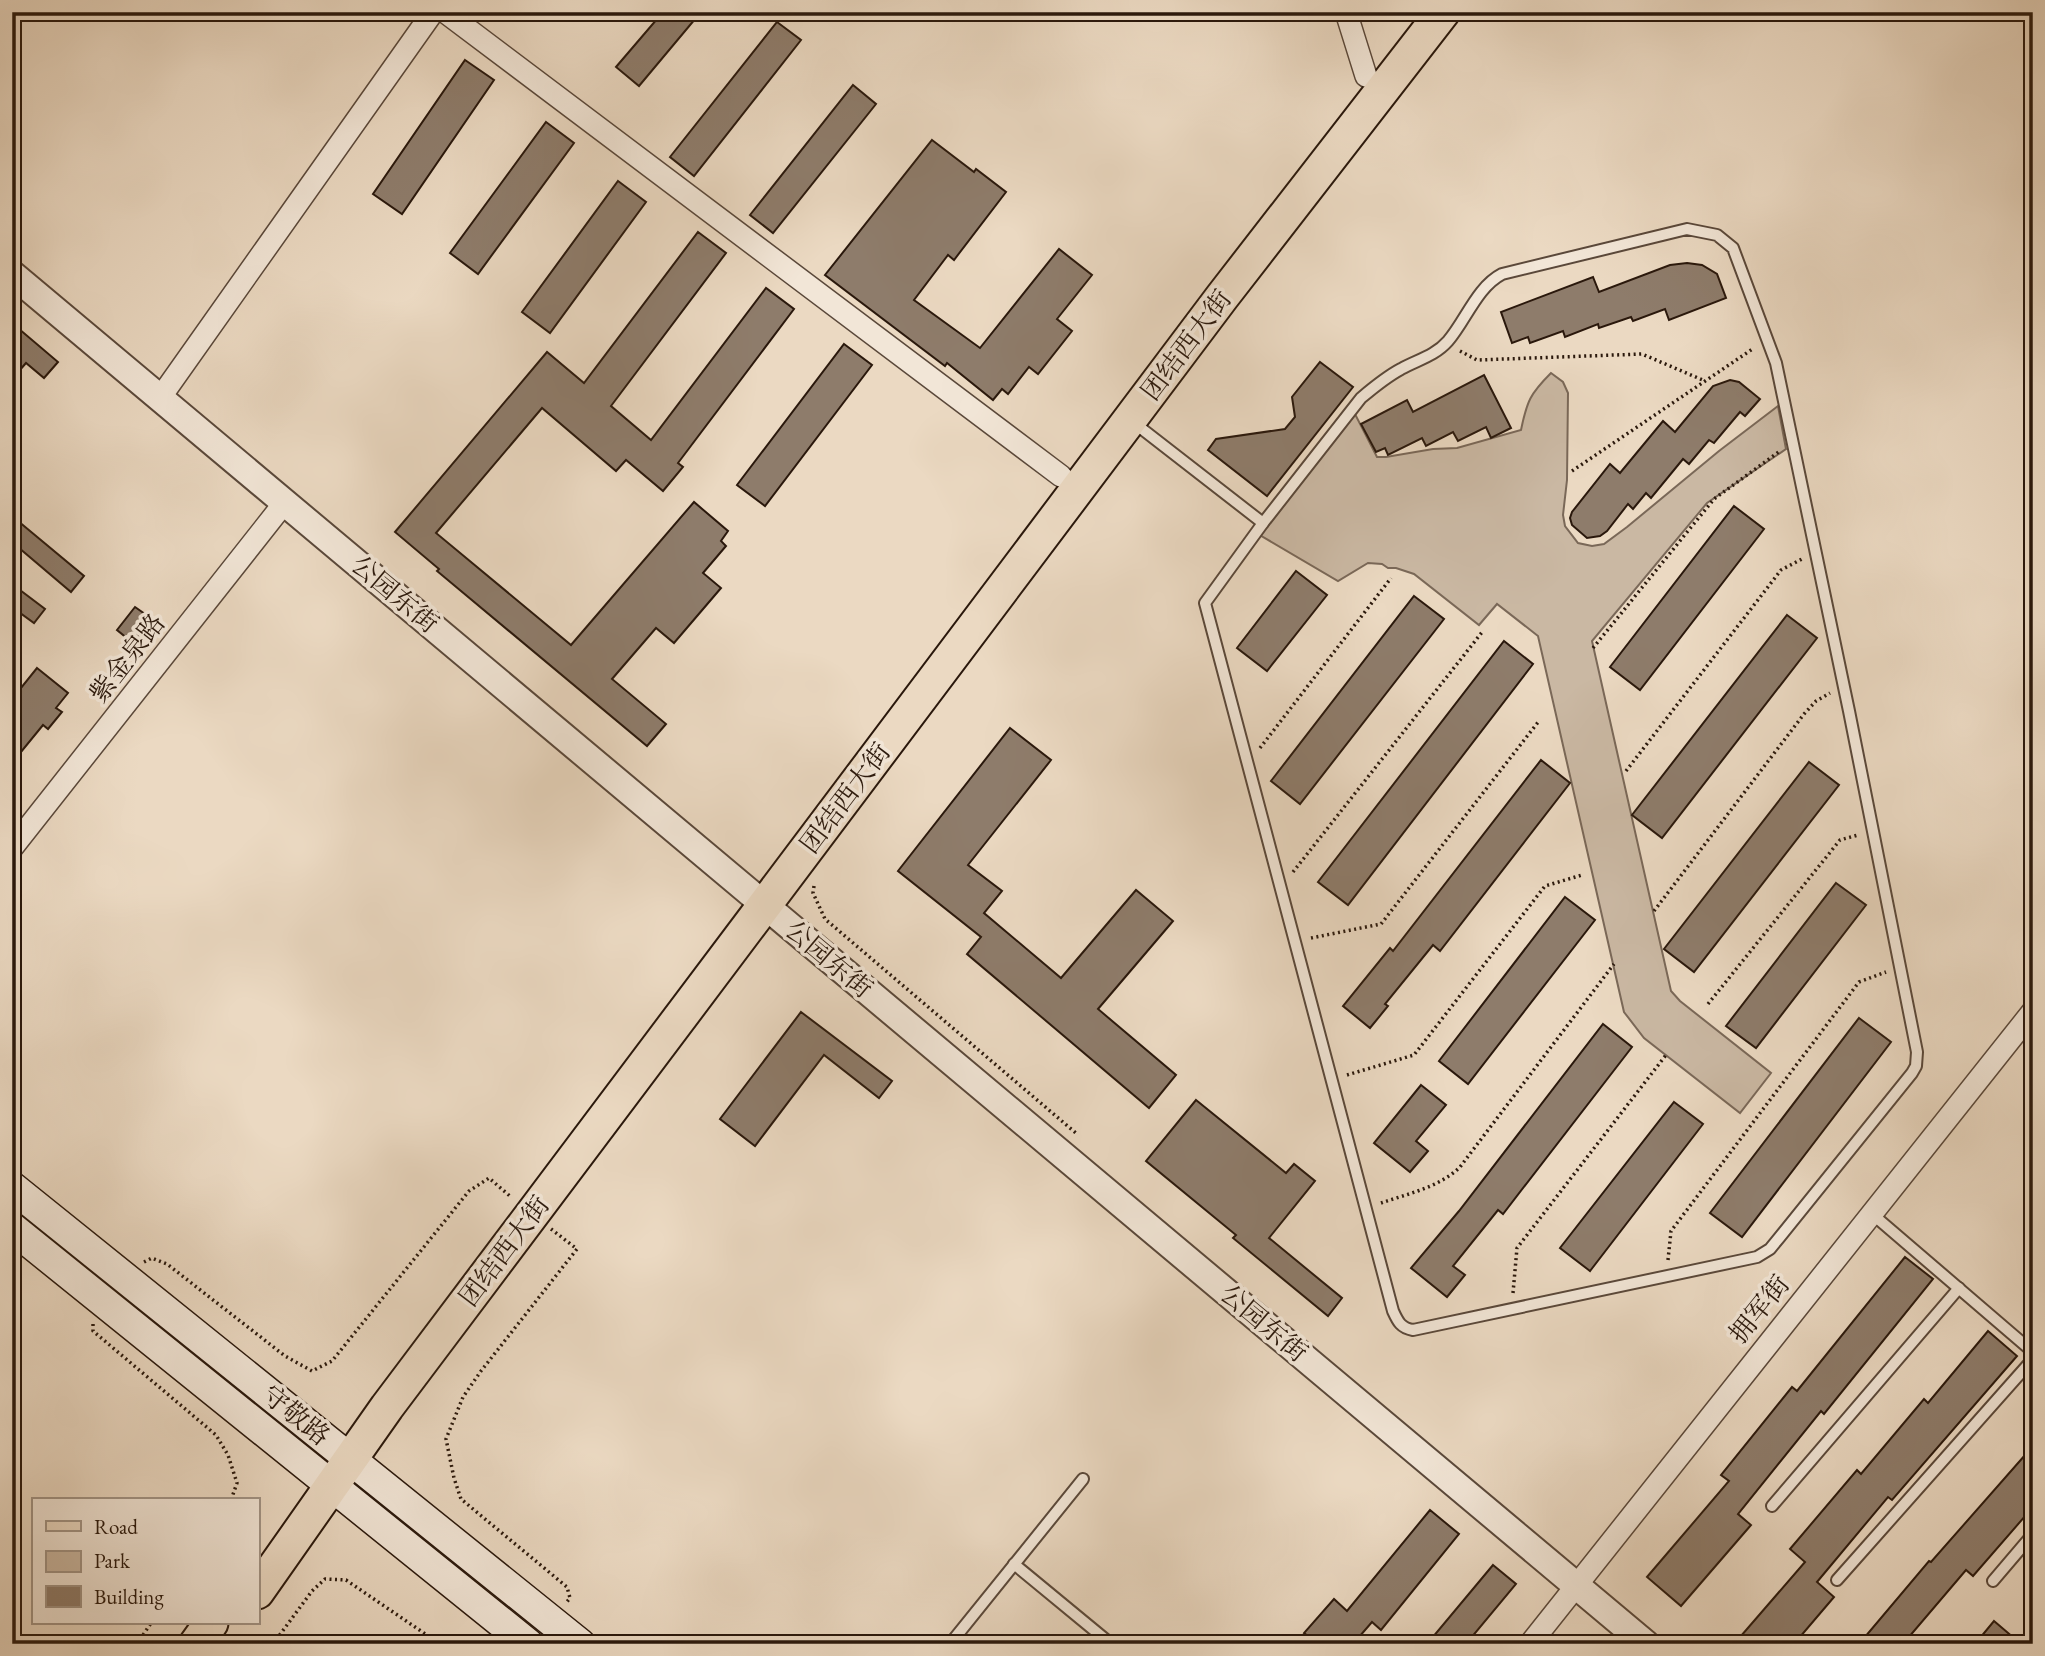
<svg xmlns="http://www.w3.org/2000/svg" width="2045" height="1656" font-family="'EB Garamond','Noto Serif SC',serif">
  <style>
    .green { fill: #cab8a3; stroke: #7a6858; stroke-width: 2 }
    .building { fill: #8e7c6b; stroke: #2a180c; stroke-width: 2 }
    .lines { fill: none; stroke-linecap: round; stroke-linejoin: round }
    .service-casing { stroke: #5a483a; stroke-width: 14 }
    .minor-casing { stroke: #5a483a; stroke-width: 24 }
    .tertiary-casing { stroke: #5a483a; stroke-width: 30 }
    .secondary-casing { stroke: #2a180c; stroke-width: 33 }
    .primary-casing { stroke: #2a180c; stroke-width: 37 }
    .path { stroke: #2a180c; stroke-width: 3.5; stroke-dasharray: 2 3.5; stroke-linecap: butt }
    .service { stroke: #f2e6d7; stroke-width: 10 }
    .minor { stroke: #f2e6d7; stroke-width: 21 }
    .tertiary { stroke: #f2e6d7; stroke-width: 26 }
    .secondary { stroke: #f2e6d7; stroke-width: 30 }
    .primary { stroke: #ebd9c2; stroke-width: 33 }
    .labels { text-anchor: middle; stroke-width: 7; stroke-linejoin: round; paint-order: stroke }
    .street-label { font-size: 26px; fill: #2a180c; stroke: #f2e6d7 }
  </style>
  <rect width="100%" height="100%" fill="#ebd9c2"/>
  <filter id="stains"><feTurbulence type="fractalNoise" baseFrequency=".00286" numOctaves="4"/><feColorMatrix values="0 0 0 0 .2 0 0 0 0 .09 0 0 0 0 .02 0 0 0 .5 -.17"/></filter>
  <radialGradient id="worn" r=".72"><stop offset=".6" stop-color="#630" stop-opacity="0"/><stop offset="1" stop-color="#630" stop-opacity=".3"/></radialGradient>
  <path class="green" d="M1551,373L1563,382L1568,393L1567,480L1563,515L1565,526L1578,543L1592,546L1604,544L1627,527L1719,451L1778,406L1786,449L1707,503L1592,641L1671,991L1680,1001L1771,1073L1740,1113L1644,1038L1624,1012L1538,636L1497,604L1479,625L1414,574L1396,568H1388L1382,564L1368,563L1338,581L1258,534L1355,414L1377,457H1386L1433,449L1457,448L1521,430C1527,401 1530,394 1551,373Z"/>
  <g class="building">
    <path d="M663,12H701L639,86L616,67Z"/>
    <path d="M777,22L801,40L694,176L670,157Z"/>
    <path d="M465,60L494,80L402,214L373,194Z"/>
    <path d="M853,85L876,104L773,233L750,215Z"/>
    <path d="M546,122L574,143L478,274L450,253Z"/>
    <path d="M932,140L974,172L976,169L1006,192L954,260L948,255L914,300L980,348L1059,249L1092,275L1057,319L1072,331L1038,374L1029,367L1008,394L1002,389L993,400L947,363L945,366L825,275Z"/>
    <path d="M618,181L646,202L550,333L522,312Z"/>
    <path d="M698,232L726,253L611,406L651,440L766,288L794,309L678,463L683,467L663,491L626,460L616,471L542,408L436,533L571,645L694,502L728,531L721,541L726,546L703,573L721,588L674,643L656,628L612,679L666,724L647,746L437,571L439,569L395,532L547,352L584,383Z"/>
    <path d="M1687,263L1702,265L1717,274L1726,298L1669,320L1665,309L1633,321L1631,317L1599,328L1598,324L1565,337L1563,331L1530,343L1528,337L1512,343L1501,312L1593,277L1599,292L1670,265Z"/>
    <path d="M12,323L58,362L44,378L26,363L12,379Z"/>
    <path d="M844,344L872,365L765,506L737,485Z"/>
    <path d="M1320,362L1353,387L1267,496L1208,450L1216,439L1285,429L1295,417L1292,397Z"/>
    <path d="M1484,375L1511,428L1491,438L1486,427L1458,441L1453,432L1426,446L1422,438L1388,455L1385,448L1376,452L1361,424L1407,400L1413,412Z"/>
    <path d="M1730,380L1739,382L1760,399L1745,416L1740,412L1714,443L1709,440L1689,464L1683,459L1651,498L1646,493L1633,509L1628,504L1607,531L1600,536L1587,538L1572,525L1570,518L1572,512L1610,464L1620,473L1663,421L1675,432L1713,386Z"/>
    <path d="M1734,506L1764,529L1640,690L1610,667Z"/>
    <path d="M12,516L84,576L71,592L12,542Z"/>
    <path d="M1296,571L1327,595L1267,671L1237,648Z"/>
    <path d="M12,584L45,609L34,623L12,607Z"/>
    <path d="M1414,596L1444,619L1300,804L1271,781Z"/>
    <path d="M135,607L152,619L133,643L117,630Z"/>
    <path d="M1787,615L1817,638L1662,838L1632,815Z"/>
    <path d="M1504,641L1533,664L1348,905L1318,882Z"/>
    <path d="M37,668L68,693L56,708L62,712L48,729L43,725L12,763V699Z"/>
    <path d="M1010,728L1051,760L968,865L1002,891L984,913L1061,978L1136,890L1173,921L1098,1009L1176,1075L1149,1108L967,954L981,937L898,871Z"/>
    <path d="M1541,760L1570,783L1440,951L1433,945L1385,1004L1388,1006L1370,1028L1343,1006L1390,948L1393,951Z"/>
    <path d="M1809,762L1839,785L1694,972L1664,949Z"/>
    <path d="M1836,883L1866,905L1756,1048L1726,1026Z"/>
    <path d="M1565,897L1595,920L1468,1084L1439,1061Z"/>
    <path d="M801,1012L892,1081L879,1098L824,1055L755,1146L720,1119Z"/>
    <path d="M1859,1018L1891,1042L1742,1237L1710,1213Z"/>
    <path d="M1603,1024L1632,1047L1503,1214L1498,1210L1453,1266L1465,1275L1447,1297L1411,1268L1459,1211Z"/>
    <path d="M1421,1085L1446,1105L1416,1141L1428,1151L1410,1172L1374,1143Z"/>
    <path d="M1196,1100L1286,1173L1294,1164L1315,1181L1269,1238L1342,1298L1328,1316L1233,1238L1236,1235L1146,1161Z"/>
    <path d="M1674,1102L1703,1124L1590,1271L1560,1248Z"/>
    <path d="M1905,1257L1933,1279L1824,1414L1821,1411L1738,1514L1751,1525L1681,1606L1647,1577L1729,1481L1721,1475L1792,1387L1797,1391Z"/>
    <path d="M1988,1331L2017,1356L1892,1500L1888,1497L1817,1582L1834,1597L1794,1644H1734L1805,1562L1790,1549L1857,1470L1861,1474L1924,1399L1928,1403Z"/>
    <path d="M2033,1446V1507L1973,1576L1966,1570L1903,1644H1859L1929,1561L1931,1562Z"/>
    <path d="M1430,1510L1459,1534L1381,1630L1372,1622L1353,1644H1303L1309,1637L1304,1633L1334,1599L1347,1611Z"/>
    <path d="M1493,1565L1516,1584L1466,1644H1427Z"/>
    <path d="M1994,1621L2021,1644H1975Z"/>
  </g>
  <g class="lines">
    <defs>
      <g id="service">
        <path d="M1687,229L1717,235L1733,248L1776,363L1849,711L1917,1052L1916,1066L1912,1073L1779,1238L1770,1249L1757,1257L1413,1330C1401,1328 1398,1322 1393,1311L1205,603L1263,523L1361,398C1374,387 1386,377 1401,369C1417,360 1435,356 1448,341C1466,320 1477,287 1502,274Z"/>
        <path d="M1133,422L1263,523"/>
        <path d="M1871,1213L2033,1352"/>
        <path d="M1772,1506L1959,1288"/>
        <path d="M1014,1564L1111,1644"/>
        <path d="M1837,1580L2033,1359"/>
        <path d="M1993,1581L2033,1534"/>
        <path d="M950,1644L1083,1479"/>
      </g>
      <g id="minor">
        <path d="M445,12L1061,476"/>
        <path d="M1346,12L1366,76"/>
        <path d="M160,398L433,12"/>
        <path d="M12,848L285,502"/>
        <path d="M1530,1644L2033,1011"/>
      </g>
      <path id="tertiary" d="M12,274L1646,1644"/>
      <g id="secondary">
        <path d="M12,1187L580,1644"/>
        <path d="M12,1228L528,1644"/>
      </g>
      <g id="primary">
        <path d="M257,1592L387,1407L1222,297L1443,12"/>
        <path d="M196,1644L211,1623"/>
      </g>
    </defs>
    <use href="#service" class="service-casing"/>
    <use href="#minor" class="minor-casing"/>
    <use href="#tertiary" class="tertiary-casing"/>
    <use href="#secondary" class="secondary-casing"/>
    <use href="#primary" class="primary-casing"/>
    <g class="path">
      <path d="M1460,351L1477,360L1642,354L1705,381"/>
      <path d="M1572,471L1754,348"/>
      <path d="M1593,648L1714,499L1780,451"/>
      <path d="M1260,748L1391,578"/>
      <path d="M1626,771L1781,570L1802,559"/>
      <path d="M1293,872L1483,631"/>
      <path d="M814,886L813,893L825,919L1077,1134"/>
      <path d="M1654,911L1804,714L1816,701L1830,693"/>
      <path d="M1311,938L1381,924L1539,721"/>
      <path d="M1708,1004L1840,840L1858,835"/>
      <path d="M1347,1075L1414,1055L1545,886L1582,875"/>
      <path d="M1381,1203C1407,1194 1440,1187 1460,1167L1614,964"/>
      <path d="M551,1229L577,1249L481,1371L463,1397L446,1439L454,1478L461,1499L567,1587L570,1598L566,1603"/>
      <path d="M1668,1260L1671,1231L1859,982L1886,972"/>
      <path d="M144,1262L152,1258L167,1264L285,1356L312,1371L332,1361L469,1191L489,1178L511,1197"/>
      <path d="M1513,1293L1517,1248L1666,1055"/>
      <path d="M93,1324V1331L216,1435L228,1455L237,1483L231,1500"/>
      <path d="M137,1644L151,1623"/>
      <path d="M273,1644L312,1591L325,1579L346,1580L440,1644"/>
    </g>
    <use href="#service" class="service"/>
    <use href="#minor" class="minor"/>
    <use href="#tertiary" class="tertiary"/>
    <use href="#secondary" class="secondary"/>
    <use href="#primary" class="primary"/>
  </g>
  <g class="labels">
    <g class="street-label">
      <text transform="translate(1186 345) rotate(-53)" y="9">团结西大街</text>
      <text transform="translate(395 594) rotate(40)" y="9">公园东街</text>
      <text transform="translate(127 658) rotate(-52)" y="9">紫金泉路</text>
      <text transform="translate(845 798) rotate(-53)" y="9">团结西大街</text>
      <text transform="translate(829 959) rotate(40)" y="9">公园东街</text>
      <text transform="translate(504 1251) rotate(-53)" y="9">团结西大街</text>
      <text transform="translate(1759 1309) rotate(-51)" y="9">拥军街</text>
      <text transform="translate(1264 1323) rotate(40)" y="9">公园东街</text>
      <text transform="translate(296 1415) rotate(39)" y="9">守敬路</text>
    </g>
  </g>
  <rect width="2045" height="1656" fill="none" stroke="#ebd9c2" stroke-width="42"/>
  <rect x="14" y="14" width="2017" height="1628" fill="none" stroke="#2a180c" stroke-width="3.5"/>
  <rect x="21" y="21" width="2003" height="1614" fill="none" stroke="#2a180c" stroke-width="2"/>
  <rect x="32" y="1498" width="228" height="126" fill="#f2e6d7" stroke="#a29486" stroke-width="2"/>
  <rect x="46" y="1521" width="35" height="10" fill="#ebd9c2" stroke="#a29486" stroke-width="2"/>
  <text x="94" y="1534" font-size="21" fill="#2a180c">Road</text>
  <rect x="46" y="1551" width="35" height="21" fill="#cab8a3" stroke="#a29486" stroke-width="2"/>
  <text x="94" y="1568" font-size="21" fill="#2a180c">Park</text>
  <rect x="46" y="1586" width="35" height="21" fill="#8e7c6b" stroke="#a29486" stroke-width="2"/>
  <text x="94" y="1604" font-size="21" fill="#2a180c">Building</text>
  <rect width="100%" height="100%" filter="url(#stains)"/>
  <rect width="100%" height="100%" fill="url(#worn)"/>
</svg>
